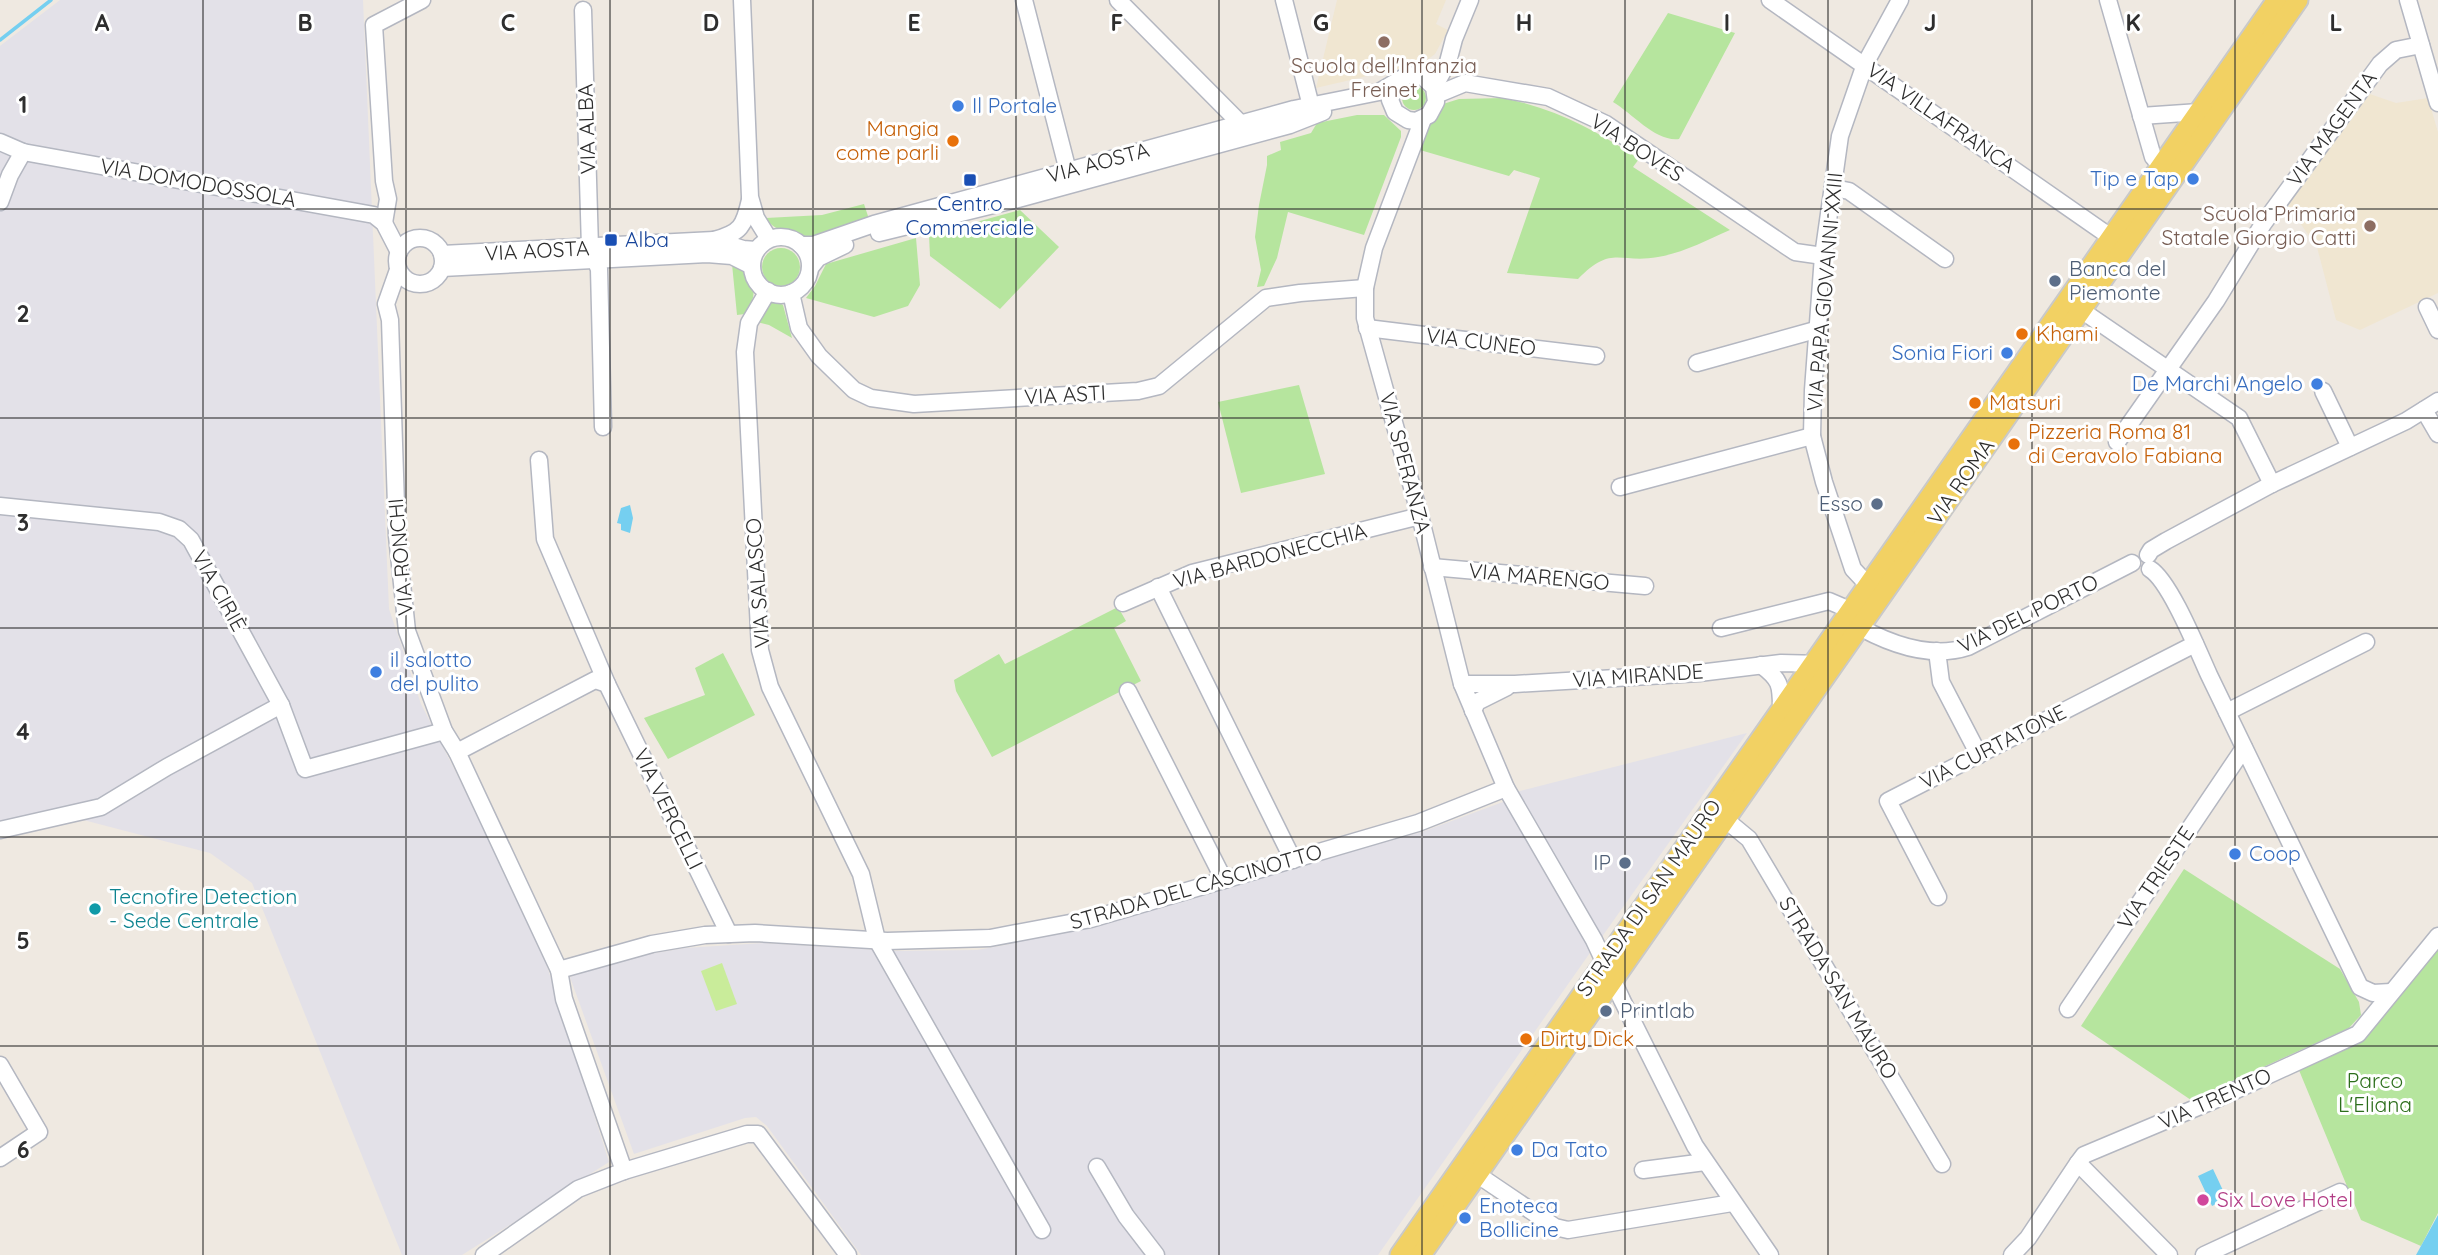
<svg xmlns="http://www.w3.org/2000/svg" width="2438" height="1255" font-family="Quicksand,sans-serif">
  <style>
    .industrial { fill: #e3e1e8 }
    .education { fill: #f0e6d1 }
    .green { fill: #b6e59e }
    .pitch { fill: #c9ec9a }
    .water { fill: #75cff0 }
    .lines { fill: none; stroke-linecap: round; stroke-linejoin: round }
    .stream { stroke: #75cff0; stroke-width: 3.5 }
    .minor-casing { stroke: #b4b7c1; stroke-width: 19 }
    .major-casing { stroke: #c9c9c9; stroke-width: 23 }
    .minor { stroke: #fff; stroke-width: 16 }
    .major { stroke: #f2d163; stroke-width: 19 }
    .grid { fill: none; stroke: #2e2e2e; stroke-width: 2; stroke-opacity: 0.55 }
    .education-dot { fill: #8d6e63; stroke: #fff; stroke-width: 2.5 }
    .shop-dot { fill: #3f7fe0; stroke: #fff; stroke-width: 2.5 }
    .food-dot { fill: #e8710a; stroke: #fff; stroke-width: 2.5 }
    .transit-dot { fill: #1a4fb4; stroke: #fff; stroke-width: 2.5 }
    .service-dot { fill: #5c6f8a; stroke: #fff; stroke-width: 2.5 }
    .culture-dot { fill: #0f9aa8; stroke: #fff; stroke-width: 2.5 }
    .hotel-dot { fill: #d1479c; stroke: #fff; stroke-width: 2.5 }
    .labels { text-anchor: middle; stroke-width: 6; stroke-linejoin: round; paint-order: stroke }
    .education-label { font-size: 21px; fill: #785e54; stroke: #fff }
    .shop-label { font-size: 21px; fill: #366cbe; stroke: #fff; text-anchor: start }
    .street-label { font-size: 21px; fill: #2e2e2e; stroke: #fff }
    .food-label { font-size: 21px; fill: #c56008; stroke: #fff; text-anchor: start }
    .transit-label { font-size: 21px; fill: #164399; stroke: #fff }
    .service-label { font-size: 21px; fill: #4e5e75; stroke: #fff; text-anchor: start }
    .culture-label { font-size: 21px; fill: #0d838f; stroke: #fff; text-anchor: start }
    .park-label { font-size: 21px; fill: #2c6e1b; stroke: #fff }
    .hotel-label { font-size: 21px; fill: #b23c85; stroke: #fff; text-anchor: start }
    .grid-label { font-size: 23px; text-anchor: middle; font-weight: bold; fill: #2e2e2e; stroke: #fff; stroke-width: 6; stroke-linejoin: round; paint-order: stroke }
  </style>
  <rect width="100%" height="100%" fill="#efe9e1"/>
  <g class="industrial">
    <path d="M60,0H363L389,609L421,704L472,804L546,963L609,1162L462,1255H402L252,883L210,853L72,817L0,834V46Z"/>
    <path d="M1747,733L1601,938L1512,793Z"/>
    <path d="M1511,799L1592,950L1378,1255H861L767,1126L756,1117L745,1118L634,1154L570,977L632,957L685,948L764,943L894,951L977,950L1006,945L1422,832Z"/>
  </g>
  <g class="education">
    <path d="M1337,0H1446L1436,24L1448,30L1435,54L1423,63L1316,88Z"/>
    <path d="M2367,93L2396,103L2428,98L2438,132V293L2360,330L2336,320L2317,247L2288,206Z"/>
  </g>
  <g class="green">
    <path d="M1668,13L1735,33L1679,139C1656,142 1633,114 1613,102Z"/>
    <circle cx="1414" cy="98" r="12"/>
    <path d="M1503,98C1556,109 1594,129 1639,159L1633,167L1730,230C1707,240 1683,253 1658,257C1619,264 1612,244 1578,279L1507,273L1540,178L1514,170L1509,176L1420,150L1425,127L1437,116L1443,104L1459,99Z"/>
    <path d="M1357,115H1384L1401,131V137L1364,235L1288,212L1277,258L1264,286L1257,287L1261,270L1255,237L1259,205L1267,165V156L1281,150L1280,142L1311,133L1317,123Z"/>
    <path d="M864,204L870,222L808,241C794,232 773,232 766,218L822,215Z"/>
    <path d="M1020,210L1059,247L1000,309L930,256L929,235Z"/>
    <path d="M916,238L920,285L908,306L874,317L806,298L815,286L826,264Z"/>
    <circle cx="781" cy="267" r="19"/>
    <path d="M712,259L726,261L744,269C755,289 758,294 745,314L737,315L732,264H712Z"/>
    <path d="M775,300L783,305L792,338L769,325L757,322L770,302Z"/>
    <path d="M1299,385L1325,474L1241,493L1218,402Z"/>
    <path d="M1118,607L1126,621L1114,628L1141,681L992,757L956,691L954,680L999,654L1005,664Z"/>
    <path d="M723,653L755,715L668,759L644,718L705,695L695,668Z"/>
    <path d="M2184,869L2340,969L2359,1002L2361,1015L2349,1028L2191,1100L2081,1026Z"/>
    <path d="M2438,938V1213L2421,1246L2361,1220L2296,1063L2358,1034Z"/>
  </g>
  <path class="pitch" d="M722,963L737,1004L716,1011L701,971Z"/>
  <g class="water">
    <path d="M630,505L633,518L630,533L621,530V524L617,523L621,508Z"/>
    <path d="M2213,1169L2227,1199L2212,1206L2198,1176Z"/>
    <path d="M2438,1215V1255H2416Z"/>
  </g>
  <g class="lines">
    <path class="stream" d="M0,40L51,0"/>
    <defs>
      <g id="minor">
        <path d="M742,0L750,197L756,218L769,239"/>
        <path d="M1024,0L1068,171"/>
        <path d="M1118,0L1241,124"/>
        <path d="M1284,0L1313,114"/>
        <path d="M1770,0L2112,238"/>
        <path d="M2108,0L2153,157L2161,166"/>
        <path d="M2408,0L2438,103"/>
        <path d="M583,10L590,248L599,269L603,427"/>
        <path d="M1434,87L1448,62L1454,39L1470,0"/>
        <path d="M1436,95L1465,83L1548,97L1606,124L1795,252L1823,256"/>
        <path d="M2141,116L2199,112"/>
        <path d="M1423,119L1374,248L1365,288V318L1420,516L1462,684L1506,788L1594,940L1622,1000L1695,1146L1770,1255"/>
        <path d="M0,142L23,152L374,215L384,223L399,252"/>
        <path d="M1834,188L1849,191L1945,259"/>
        <path d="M0,202L10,175L23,152"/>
        <path d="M384,223L388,199L384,181L374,25L422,0"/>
        <path d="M879,233L1018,199L1290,125L1323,112"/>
        <circle cx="781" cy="266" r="29"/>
        <circle cx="420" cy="261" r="23"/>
        <path d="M714,240C741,233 744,226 750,200"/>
        <path d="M801,245H813L874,224L1294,109L1379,92L1408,75L1423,77L1434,87L1436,102L1429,115L1416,121L1408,120L1395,112L1390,100L1396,83"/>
        <path d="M442,254L714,240L743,249L756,250"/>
        <path d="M442,268L707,254L732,256L752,266"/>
        <path d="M810,268L818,258L845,245"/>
        <path d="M398,270L386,304L390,320L397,536L407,631L444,731L457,752L559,970L564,999L624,1171"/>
        <path d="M768,291L749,323L745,352L760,650L770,687L861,874L877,940L1042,1230"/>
        <path d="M791,293L799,328L819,356L854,390L871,398L914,404L1138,391L1159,386L1266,298L1300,293L1365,288"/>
        <path d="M2427,307L2438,330"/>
        <path d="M2081,310L2239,418L2272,484"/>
        <path d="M1367,328L1596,356"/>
        <path d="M1697,363L1819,329"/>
        <path d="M2323,391L2350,447"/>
        <path d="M2424,410L2438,434"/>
        <path d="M2117,442L2216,301L2263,224L2380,64L2396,50L2421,45"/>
        <path d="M539,460L545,539L607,684"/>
        <path d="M1620,487L1812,436"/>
        <path d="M0,506L159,522L179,529L191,540L281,705L305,769L444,731"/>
        <path d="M2148,555L2151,550L2166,541L2272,484L2406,421L2438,401"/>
        <path d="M1432,567L1645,586"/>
        <path d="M2150,569C2170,581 2198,651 2209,675C2259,779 2309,883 2360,987L2373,993L2391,992"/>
        <path d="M1868,585L1853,569L1824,482L1812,436L1813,390L1823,256L1840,136L1865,64L1900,0"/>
        <path d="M1158,587L1293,860"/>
        <path d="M1123,603L1192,573L1420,516"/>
        <path d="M1849,621C1884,642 1928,660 1968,647L2132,563"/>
        <path d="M1721,628L1829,601L1850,610"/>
        <path d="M1937,651L1941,682L1979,755"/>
        <path d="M1761,665C1780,679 1781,685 1781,708"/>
        <path d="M1462,684H1515L1699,673L1781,663L1822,664"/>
        <path d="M1128,691L1224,880"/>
        <path d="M1473,711L1477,702L1507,687"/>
        <path d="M2227,712L2366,642"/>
        <path d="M457,752L595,680L607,684L729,934"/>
        <path d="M1726,820L1749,839L1942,1164"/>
        <path d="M0,830L101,807L167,767L281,705"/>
        <path d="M1938,897L1888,801L2195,644"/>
        <path d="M559,970L652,944L705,935L755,933L887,941L990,938L1091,919L1418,823L1506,788"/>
        <path d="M2068,1009L2244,748"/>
        <path d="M0,1065L39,1132L0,1158"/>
        <path d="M1097,1167L1126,1216L1156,1255"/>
        <path d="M1643,1170L1705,1162"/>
        <path d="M1478,1175L1555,1227L1568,1230L1732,1203"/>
        <path d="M484,1255L578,1189L624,1171L747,1134H758L848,1255"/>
        <path d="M2012,1255L2028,1238L2078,1163"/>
        <path d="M2169,1255L2078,1163L2084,1155L2210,1102L2358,1034L2438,936"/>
        <path d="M2204,1255L2340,1192"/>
      </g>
      <g id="major">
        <path d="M1400,1255L2277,0"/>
        <path d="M1421,1255L2298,0"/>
      </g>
    </defs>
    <use href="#minor" class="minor-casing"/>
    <use href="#major" class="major-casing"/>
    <use href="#minor" class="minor"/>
    <use href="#major" class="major"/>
  </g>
  <path class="grid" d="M203,0V1255M406,0V1255M610,0V1255M813,0V1255M1016,0V1255M1219,0V1255M1422,0V1255M1625,0V1255M1828,0V1255M2032,0V1255M2235,0V1255M0,209H2438M0,418H2438M0,628H2438M0,837H2438M0,1046H2438"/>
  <g class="education-dot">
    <circle cx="1384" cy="42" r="7"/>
    <circle cx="2370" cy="226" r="7"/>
  </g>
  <g class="shop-dot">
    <circle cx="958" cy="106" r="7"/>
    <circle cx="2193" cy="179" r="7"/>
    <circle cx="2007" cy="353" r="7"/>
    <circle cx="2317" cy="384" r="7"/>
    <circle cx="376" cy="672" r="7"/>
    <circle cx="2235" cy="854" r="7"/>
    <circle cx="1517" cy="1150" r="7"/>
    <circle cx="1465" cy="1218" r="7"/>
  </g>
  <g class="food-dot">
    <circle cx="953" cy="141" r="7"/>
    <circle cx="2022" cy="334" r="7"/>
    <circle cx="1975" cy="403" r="7"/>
    <circle cx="2014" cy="444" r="7"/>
    <circle cx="1526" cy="1039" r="7"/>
  </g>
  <g class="transit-dot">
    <rect x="963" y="173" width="14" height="14" rx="3.5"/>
    <rect x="604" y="233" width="14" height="14" rx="3.5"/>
  </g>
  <g class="service-dot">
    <circle cx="2055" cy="281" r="7"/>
    <circle cx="1877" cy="504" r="7"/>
    <circle cx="1625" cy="863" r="7"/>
    <circle cx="1606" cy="1011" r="7"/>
  </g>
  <circle class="culture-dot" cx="95" cy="909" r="7"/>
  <circle class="hotel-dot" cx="2203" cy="1200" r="7"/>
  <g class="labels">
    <g class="education-label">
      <text x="1384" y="73">Scuola dell'Infanzia<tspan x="1384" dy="24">Freinet</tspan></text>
      <text x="2356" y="221" text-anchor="end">Scuola Primaria<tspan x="2356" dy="24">Statale Giorgio Catti</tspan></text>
    </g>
    <g class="shop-label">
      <text x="972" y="113">Il Portale</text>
      <text x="2179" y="186" text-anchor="end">Tip e Tap</text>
      <text x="1993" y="360" text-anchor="end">Sonia Fiori</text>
      <text x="2303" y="391" text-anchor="end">De Marchi Angelo</text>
      <text x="390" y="667">il salotto<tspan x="390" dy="24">del pulito</tspan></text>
      <text x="2249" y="861">Coop</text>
      <text x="1531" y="1157">Da Tato</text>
      <text x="1479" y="1213">Enoteca<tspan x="1479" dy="24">Bollicine</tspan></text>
    </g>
    <g class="street-label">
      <text transform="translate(1941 118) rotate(35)" y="7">VIA VILLAFRANCA</text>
      <text transform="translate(587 129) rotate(-92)" y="7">VIA ALBA</text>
      <text transform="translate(2332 129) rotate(-54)" y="7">VIA MAGENTA</text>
      <text transform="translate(1637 148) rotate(33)" y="7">VIA BOVES</text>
      <text transform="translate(1098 163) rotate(-15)" y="7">VIA AOSTA</text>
      <text transform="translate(198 183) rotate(10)" y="7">VIA DOMODOSSOLA</text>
      <text transform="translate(537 251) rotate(-3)" y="7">VIA AOSTA</text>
      <text transform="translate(1825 292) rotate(-85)" y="7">VIA PAPA GIOVANNI XXIII</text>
      <text transform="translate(1481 342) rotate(7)" y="7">VIA CUNEO</text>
      <text transform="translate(1065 395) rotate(-3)" y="7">VIA ASTI</text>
      <text transform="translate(1405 463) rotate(75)" y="7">VIA SPERANZA</text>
      <text transform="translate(1961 482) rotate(-55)" y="7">VIA ROMA</text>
      <text transform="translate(1270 556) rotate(-15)" y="7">VIA BARDONECCHIA</text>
      <text transform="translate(401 557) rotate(-95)" y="7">VIA RONCHI</text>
      <text transform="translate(1539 577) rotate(5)" y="7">VIA MARENGO</text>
      <text transform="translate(758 583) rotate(-94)" y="7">VIA SALASCO</text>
      <text transform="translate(219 591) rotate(61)" y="7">VIA CIRIÈ</text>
      <text transform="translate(2028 614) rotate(-26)" y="7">VIA DEL PORTO</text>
      <text transform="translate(1638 676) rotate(-4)" y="7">VIA MIRANDE</text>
      <text transform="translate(1993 747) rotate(-27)" y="7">VIA CURTATONE</text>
      <text transform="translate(668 809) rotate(64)" y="7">VIA VERCELLI</text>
      <text transform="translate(2156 878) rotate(-56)" y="7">VIA TRIESTE</text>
      <text transform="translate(1196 887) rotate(-16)" y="7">STRADA DEL CASCINOTTO</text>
      <text transform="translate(1649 898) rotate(-55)" y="7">STRADA DI SAN MAURO</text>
      <text transform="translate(1838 988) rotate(59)" y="7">STRADA SAN MAURO</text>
      <text transform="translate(2215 1099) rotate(-24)" y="7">VIA TRENTO</text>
    </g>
    <g class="food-label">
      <text x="939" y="136" text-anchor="end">Mangia<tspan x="939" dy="24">come parli</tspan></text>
      <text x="2036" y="341">Khami</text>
      <text x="1989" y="410">Matsuri</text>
      <text x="2028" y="439">Pizzeria Roma 81<tspan x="2028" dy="24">di Ceravolo Fabiana</tspan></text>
      <text x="1540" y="1046">Dirty Dick</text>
    </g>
    <g class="transit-label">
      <text x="970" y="211">Centro<tspan x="970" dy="24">Commerciale</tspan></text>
      <text x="625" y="247" text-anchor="start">Alba</text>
    </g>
    <g class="service-label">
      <text x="2069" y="276">Banca del<tspan x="2069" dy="24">Piemonte</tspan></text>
      <text x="1863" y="511" text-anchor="end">Esso</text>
      <text x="1611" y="870" text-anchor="end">IP</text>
      <text x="1620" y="1018">Printlab</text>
    </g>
    <g class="culture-label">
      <text x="109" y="904">Tecnofire Detection<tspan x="109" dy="24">- Sede Centrale</tspan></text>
    </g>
    <g class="park-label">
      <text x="2375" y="1088">Parco<tspan x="2375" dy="24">L'Eliana</tspan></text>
    </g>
    <g class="hotel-label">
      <text x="2217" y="1207">Six Love Hotel</text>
    </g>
  </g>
  <g class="grid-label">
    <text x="102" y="31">A</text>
    <text x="305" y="31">B</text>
    <text x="508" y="31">C</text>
    <text x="711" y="31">D</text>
    <text x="914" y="31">E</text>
    <text x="1117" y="31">F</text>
    <text x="1321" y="31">G</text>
    <text x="1524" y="31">H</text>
    <text x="1727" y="31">I</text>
    <text x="1930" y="31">J</text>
    <text x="2133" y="31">K</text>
    <text x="2336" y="31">L</text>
    <text x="23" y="113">1</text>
    <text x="23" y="322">2</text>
    <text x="23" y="531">3</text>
    <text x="23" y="740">4</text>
    <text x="23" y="949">5</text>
    <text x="23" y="1158">6</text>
  </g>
</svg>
